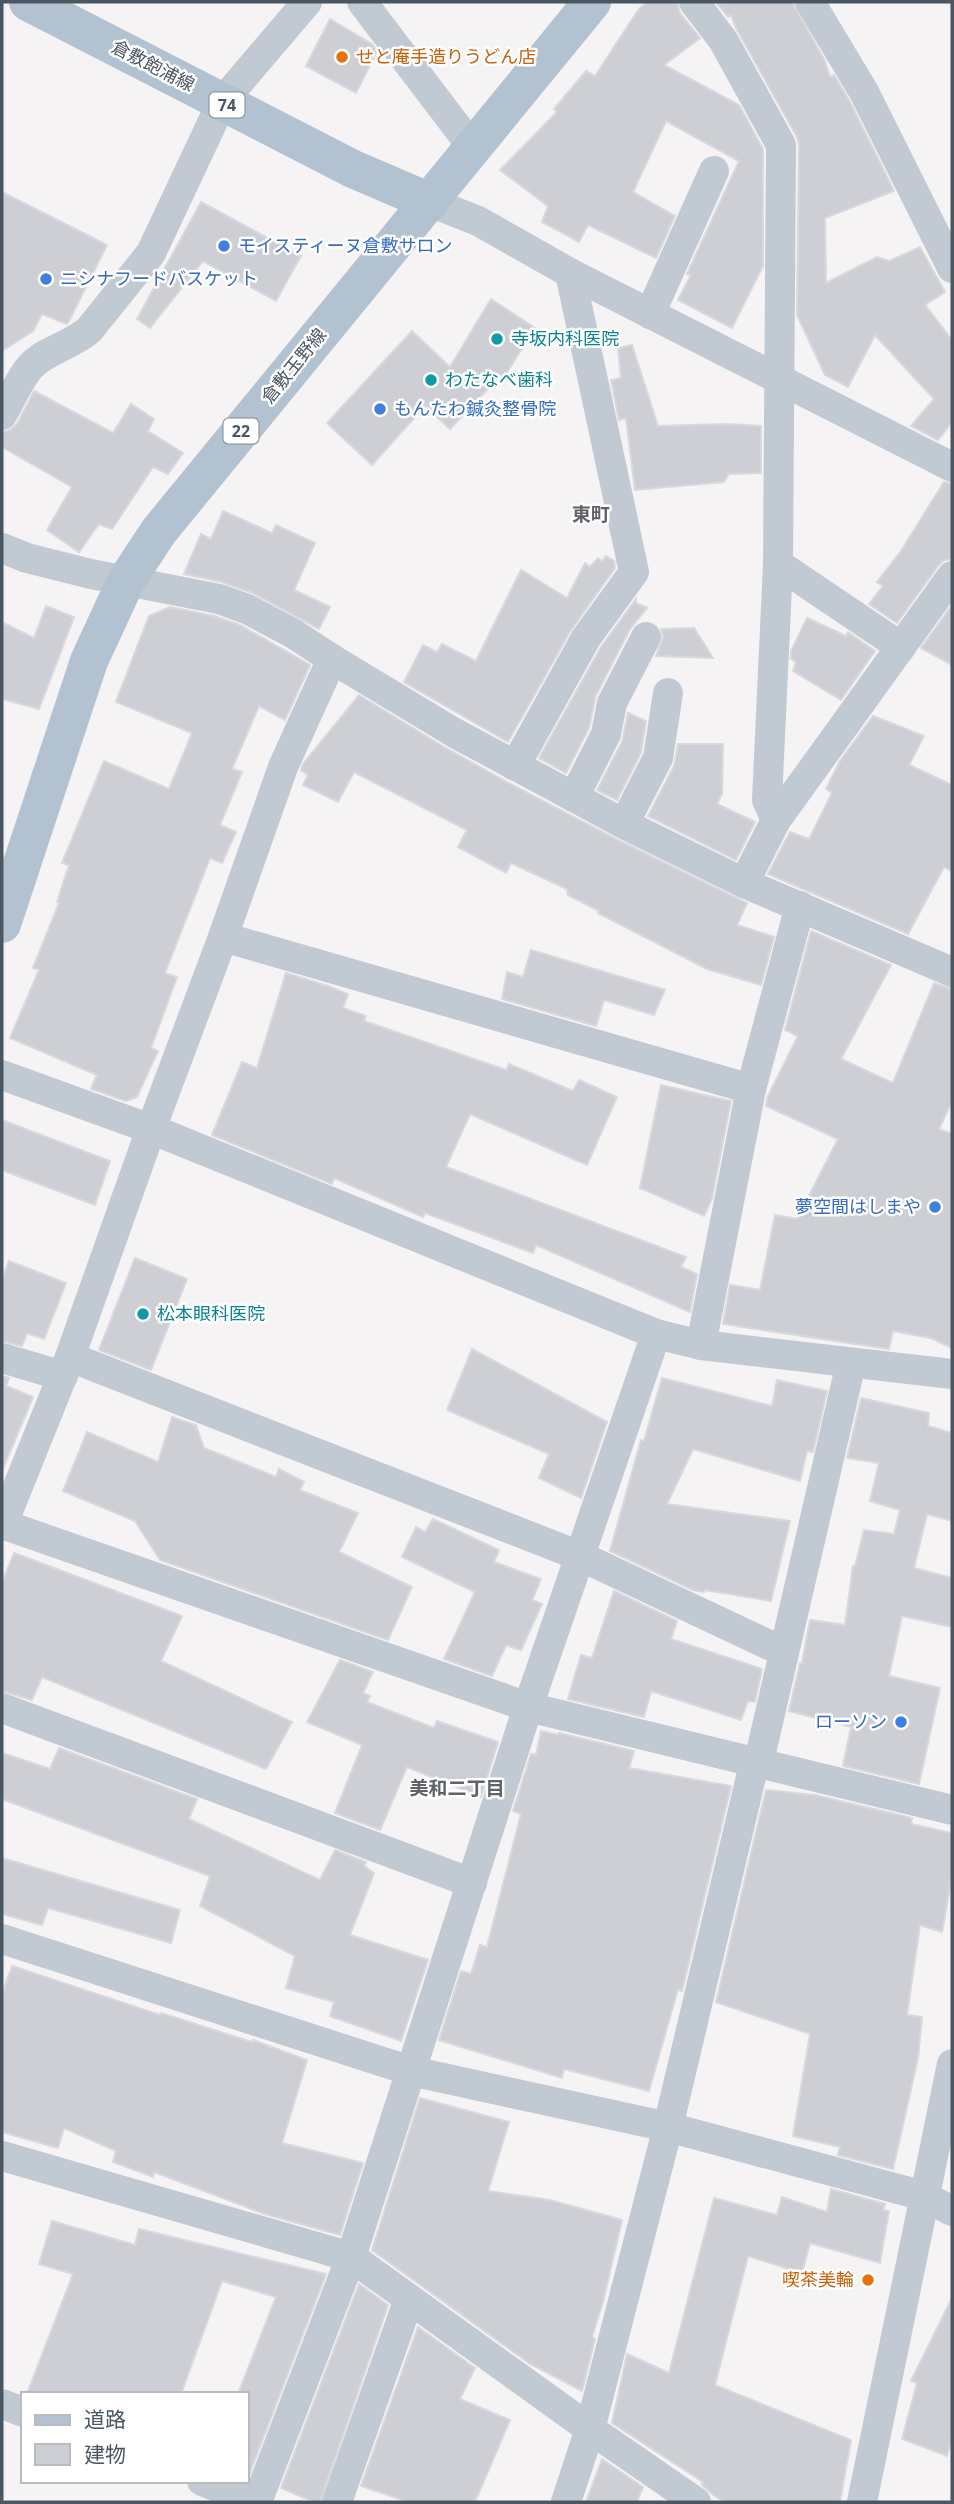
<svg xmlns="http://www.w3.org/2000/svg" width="954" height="2504" font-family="'Noto Sans','Noto Sans JP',sans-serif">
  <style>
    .building { fill: #cdcfd5; stroke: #d7d9de; stroke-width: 2 }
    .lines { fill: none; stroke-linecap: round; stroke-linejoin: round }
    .street { stroke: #c1cad2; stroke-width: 30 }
    .primary { stroke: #b3c2d1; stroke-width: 38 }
    .food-dot { fill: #e8710a; stroke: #fff; stroke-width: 2.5 }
    .shop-dot { fill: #3f7fe0; stroke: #fff; stroke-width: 2.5 }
    .culture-dot { fill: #0f9aa8; stroke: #fff; stroke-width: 2.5 }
    .labels { text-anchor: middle; stroke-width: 5; stroke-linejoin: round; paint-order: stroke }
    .shield { fill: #fff; stroke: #808990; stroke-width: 2 }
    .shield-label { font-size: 16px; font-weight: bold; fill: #4a5661 }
    .food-label { font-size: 18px; fill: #c56008; stroke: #fff; text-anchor: start }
    .street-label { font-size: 18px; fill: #4a5661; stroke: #fff }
    .shop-label { font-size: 18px; fill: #366cbe; stroke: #fff; text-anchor: start }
    .culture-label { font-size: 18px; fill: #0d838f; stroke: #fff; text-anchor: start }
    .neighbourhood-label { font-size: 19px; font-weight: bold; fill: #5f6368; stroke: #fff }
  </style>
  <rect width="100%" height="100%" fill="#f5f3f3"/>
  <g class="building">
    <path d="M647,2H677L680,13L700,38L664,65L739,105L763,149V266L732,328L678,300L691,275L687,274L739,161L666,121L633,192L675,216L656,258L588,225L579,242L542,222L548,206L500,170L557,112L554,109L586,71L595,76L639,9Z"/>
    <path d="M716,2H792L824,59L830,77L834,75L849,100L894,191L825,218L826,283L877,257L889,261L920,247L945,292L925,305L952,340V422L938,440L911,426L934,399L875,335L848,387L825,375L797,315L799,145L797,137L736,28L731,15L728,17Z"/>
    <path d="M330,19L372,44L377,51L356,93L306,66Z"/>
    <path d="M2,192L107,245L68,323L66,324L42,314L33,331L2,351Z"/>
    <path d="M201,202L301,256L276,301L203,261L150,328L137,319Z"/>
    <path d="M491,299L535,328L504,377L501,375L450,429L425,406L372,465L327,423L412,331L450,367Z"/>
    <path d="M632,345L658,426L727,424L761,426V473L729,474L724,482L635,490L626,418L619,420L611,380L621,378L618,348Z"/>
    <path d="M34,391L113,433L131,404L154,419L148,431L183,453L168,474L153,467L112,529L99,524L79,552L47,530L72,487L2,447V432L10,430L17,424Z"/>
    <path d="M944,482L952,484V559L944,560L938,566L897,623L869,604L883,586L877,582L901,551Z"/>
    <path d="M223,511L272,533L276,525L315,543L294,590L330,607L319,629L253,593L222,582L184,574L201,534L211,539Z"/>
    <path d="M606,556L614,561L615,568L571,630L508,742L404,682L423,645L437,652L442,644L476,661L521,570L567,598L585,563L590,567L598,558L602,561Z"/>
    <path d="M636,599V603L647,608L630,629L596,695L589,728L566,773L539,758L601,647Z"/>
    <path d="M46,606L74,617L39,709L2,699V622L34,638Z"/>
    <path d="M170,607L214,616L240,625L310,665L285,720L259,706L232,769L242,772L220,825L236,832L222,863L210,858L165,973L177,977L151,1048L158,1051L137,1097L126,1101L91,1089L97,1075L10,1038L39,970L33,968L59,903L57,902L69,865L62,863L104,761L169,789L192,733L116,702L149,616Z"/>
    <path d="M950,608L952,609V665L921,648Z"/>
    <path d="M807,618L846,636L848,632L875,651L841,700L793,671L796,662L791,659V651Z"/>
    <path d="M694,628L713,658L656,656L663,637L661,629Z"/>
    <path d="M359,695L444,747L507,782L616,839L747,903L737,925L774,937L761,985L707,969L598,913L599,911L568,895L567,889L511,863L506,873L458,847L467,830L354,772L338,802L303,785L308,775L301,770L303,764Z"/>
    <path d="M628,713L646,721L641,753L617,800L597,790L622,742Z"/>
    <path d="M873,716L924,736L909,765L952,785V871L944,867L908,934L768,874L790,832L809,839L832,793L826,789L840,761Z"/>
    <path d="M678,744H723L722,794L717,804L755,822L736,860L648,816L674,766Z"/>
    <path d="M811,931L891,965L841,1059L893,1083L934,983L952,989V1101L939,1129L952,1134V1348L931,1338L893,1331L889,1349L723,1324L730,1285L760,1290L775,1215L797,1219L838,1139L766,1106L767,1098L798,1036L785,1030Z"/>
    <path d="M531,950L611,974L665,990L654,1015L604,1000L596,1026L502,999L507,972L523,977Z"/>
    <path d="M286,973L328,986L348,994L343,1008L366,1016L364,1021L506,1070L509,1064L573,1091L579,1080L617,1097L587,1165L470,1114L446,1167L686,1257L681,1267L697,1274L690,1312L536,1245L533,1253L425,1213L423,1217L334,1178L332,1184L212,1135L242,1062L257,1068Z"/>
    <path d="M661,1085L731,1101L712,1198L704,1216L640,1188Z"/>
    <path d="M2,1120L110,1161L95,1205L2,1170Z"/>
    <path d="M135,1258L187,1279L151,1370L99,1350Z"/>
    <path d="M9,1261L66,1283L44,1339L27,1333L22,1346L2,1341V1280Z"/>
    <path d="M472,1349L607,1422L581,1498L539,1478L549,1454L447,1410Z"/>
    <path d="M2,1376L9,1378L6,1386L33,1397L2,1471Z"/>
    <path d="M662,1378L772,1406L777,1380L827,1391L813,1452L807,1451L800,1481L693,1449L667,1504L790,1521L771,1601L705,1590L704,1592L693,1590L610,1551L641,1440L644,1441Z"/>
    <path d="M861,1398L929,1413L928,1426L952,1433V1521L927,1514L914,1568L952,1578V1627L902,1616L889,1676L940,1688L919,1784L843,1766L851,1727L789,1711L800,1663H802L810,1620L845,1625L853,1566H855L864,1530L894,1534L900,1510L870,1501L879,1463L847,1458Z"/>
    <path d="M172,1417L196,1425L204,1448L276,1477L279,1469L304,1482L300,1490L358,1513L339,1552L412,1587L388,1640L160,1560L135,1521L63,1491L87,1432L158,1462Z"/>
    <path d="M433,1519L499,1550L494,1562L541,1579L532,1600L542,1604L521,1650L506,1645L492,1676L444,1659L475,1592L402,1557L416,1527L425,1532Z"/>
    <path d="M14,1553L182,1616L161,1661L292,1722L266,1769L42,1677L32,1700L2,1691V1583Z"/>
    <path d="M614,1591L677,1621L671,1639L762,1669L755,1702L748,1701L741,1720L651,1691L644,1717L568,1699L581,1655L592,1658Z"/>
    <path d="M340,1660L373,1672L363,1693L370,1696L367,1702L434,1728L437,1721L498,1742L481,1797L407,1767L380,1830L335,1813L362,1745L307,1722Z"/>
    <path d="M541,1731L558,1735L559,1733L634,1751L629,1768L731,1786L682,1991L678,1989L649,2091L564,2069L562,2078L439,2040L461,1971L471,1974L480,1945L487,1947L521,1814L513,1811L531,1754L536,1755Z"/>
    <path d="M59,1748L197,1799L189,1819L320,1880L335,1850L366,1862L364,1866L374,1873L350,1935L428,1960L401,2041L330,2016L334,2002L286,1988L295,1956L200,1906L210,1876L2,1799V1753L50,1769Z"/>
    <path d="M766,1790L815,1795L912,1818L911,1824L952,1833V1876L942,1932L920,1925L907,2015L922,2017L918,2058L893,2169L838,2155L840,2147L793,2136L810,2034L716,2002Z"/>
    <path d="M2,1858L180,1910L171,1943L48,1908L42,1925L2,1914Z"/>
    <path d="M12,1966L160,2015L161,2013L252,2042L253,2040L307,2060L282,2143L363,2163L340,2235L265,2214L154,2172L153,2177L113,2162L116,2151L64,2128L58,2148L2,2132V1994Z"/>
    <path d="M420,2098L509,2122L488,2191L550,2200L622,2220L603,2302L592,2337L595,2339L582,2391L530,2364L372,2250Z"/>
    <path d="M831,2189L885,2204L883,2210L889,2211L880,2263L810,2243L802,2273L748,2256L715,2385L851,2440L840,2502H724L712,2494L702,2485L703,2482L612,2423L627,2354L669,2373L714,2198L777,2215L782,2197L827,2212Z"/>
    <path d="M52,2221L135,2245L139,2229L326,2274L249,2475L247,2474V2394H238L276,2297L222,2281L181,2394H27L73,2274L39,2264Z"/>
    <path d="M359,2284L388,2305L320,2502H314L281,2488Z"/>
    <path d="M952,2298V2437L947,2456L902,2439L917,2383L911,2381Z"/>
    <path d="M418,2327L475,2368L460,2399L510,2420L475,2502H408L361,2486Z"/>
    <path d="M602,2459L643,2487L637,2502H586Z"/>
  </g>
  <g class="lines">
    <g class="street">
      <path d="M362,2L473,148"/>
      <path d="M694,2L723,40L781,145L778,564L767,800L776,820"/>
      <path d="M810,2L864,92L952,268"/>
      <path d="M430,202L478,221L570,273L952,467"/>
      <path d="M650,314L714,171"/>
      <path d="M2,415C11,400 19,379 31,366C46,350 72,345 89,330L151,253L222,102L307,2"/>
      <path d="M2,548L27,558L91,574L219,599L247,609L294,634L332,659L453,732L624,824L744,883L952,972"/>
      <path d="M778,564L901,647"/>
      <path d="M515,766L586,638L634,572L570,273"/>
      <path d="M574,797L606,734L612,703L646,637"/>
      <path d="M624,824L658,758L668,693"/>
      <path d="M744,883L776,820L952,576"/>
      <path d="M223,937L751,1089"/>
      <path d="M2,1075L151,1129L656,1334L701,1345L952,1374"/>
      <path d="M701,1345L751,1089L800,906"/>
      <path d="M70,1357L580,1556L784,1652"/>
      <path d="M2,1358L63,1376"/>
      <path d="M2,1524L528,1707L952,1810"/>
      <path d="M2,1526L70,1357L151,1129L223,937L283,767L332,659"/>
      <path d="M2,1708L472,1883"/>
      <path d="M2,1939L411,2071L668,2127L924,2196L952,2211"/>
      <path d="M2,2156L351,2257L590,2429L696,2502"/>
      <path d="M2,2404L23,2412"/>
      <path d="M202,2481L256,2502"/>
      <path d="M257,2502L351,2257L528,1707L656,1334"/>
      <path d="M337,2502L409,2299"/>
      <path d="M566,2502L590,2429L668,2127L751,1777L759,1761L851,1363"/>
      <path d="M862,2502L952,2064"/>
    </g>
    <g class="primary">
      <path d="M28,2L353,169L430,202"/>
      <path d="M2,924L89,661L126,581L159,531L592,2"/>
    </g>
  </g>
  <g class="food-dot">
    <circle cx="342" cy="57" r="7"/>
    <circle cx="868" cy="2280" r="7"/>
  </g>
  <g class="shop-dot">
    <circle cx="224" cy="246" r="7"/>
    <circle cx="46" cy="279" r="7"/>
    <circle cx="380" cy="409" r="7"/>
    <circle cx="935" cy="1207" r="7"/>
    <circle cx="901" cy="1722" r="7"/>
  </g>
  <g class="culture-dot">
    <circle cx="497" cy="339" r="7"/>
    <circle cx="431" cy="380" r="7"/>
    <circle cx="143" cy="1314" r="7"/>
  </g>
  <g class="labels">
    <g class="shield">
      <rect x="209.5" y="92.5" width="35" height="25" rx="5"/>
      <rect x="223.5" y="418.5" width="35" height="25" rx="5"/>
    </g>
    <g class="shield-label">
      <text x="227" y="111">74</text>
      <text x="241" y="437">22</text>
    </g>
    <g class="food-label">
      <text x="356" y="63">せと庵手造りうどん店</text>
      <text x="854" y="2286" text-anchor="end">喫茶美輪</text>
    </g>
    <g class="street-label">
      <text transform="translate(153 66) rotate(27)" y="6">倉敷飽浦線</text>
      <text transform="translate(294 366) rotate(-51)" y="6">倉敷玉野線</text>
    </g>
    <g class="shop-label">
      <text x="238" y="252">モイスティーヌ倉敷サロン</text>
      <text x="60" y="285">ニシナフードバスケット</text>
      <text x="394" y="415">もんたわ鍼灸整骨院</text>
      <text x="921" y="1213" text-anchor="end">夢空間はしまや</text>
      <text x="887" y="1728" text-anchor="end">ローソン</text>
    </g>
    <g class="culture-label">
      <text x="511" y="345">寺坂内科医院</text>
      <text x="445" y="386">わたなべ歯科</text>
      <text x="157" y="1320">松本眼科医院</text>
    </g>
    <g class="neighbourhood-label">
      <text x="591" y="521">東町</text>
      <text x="457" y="1795">美和二丁目</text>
    </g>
  </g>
  <rect width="954" height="2504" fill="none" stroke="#4a5661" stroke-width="7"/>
  <rect x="21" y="2392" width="228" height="91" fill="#ffffff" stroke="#b7bbc0" stroke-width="2"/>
  <rect x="35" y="2415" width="35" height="10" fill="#b3c2d1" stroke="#b7bbc0" stroke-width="2"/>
  <text x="84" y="2427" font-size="21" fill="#4a5661">道路</text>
  <rect x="35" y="2444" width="35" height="21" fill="#cdcfd5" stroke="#b7bbc0" stroke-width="2"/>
  <text x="84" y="2462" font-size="21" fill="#4a5661">建物</text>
</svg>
